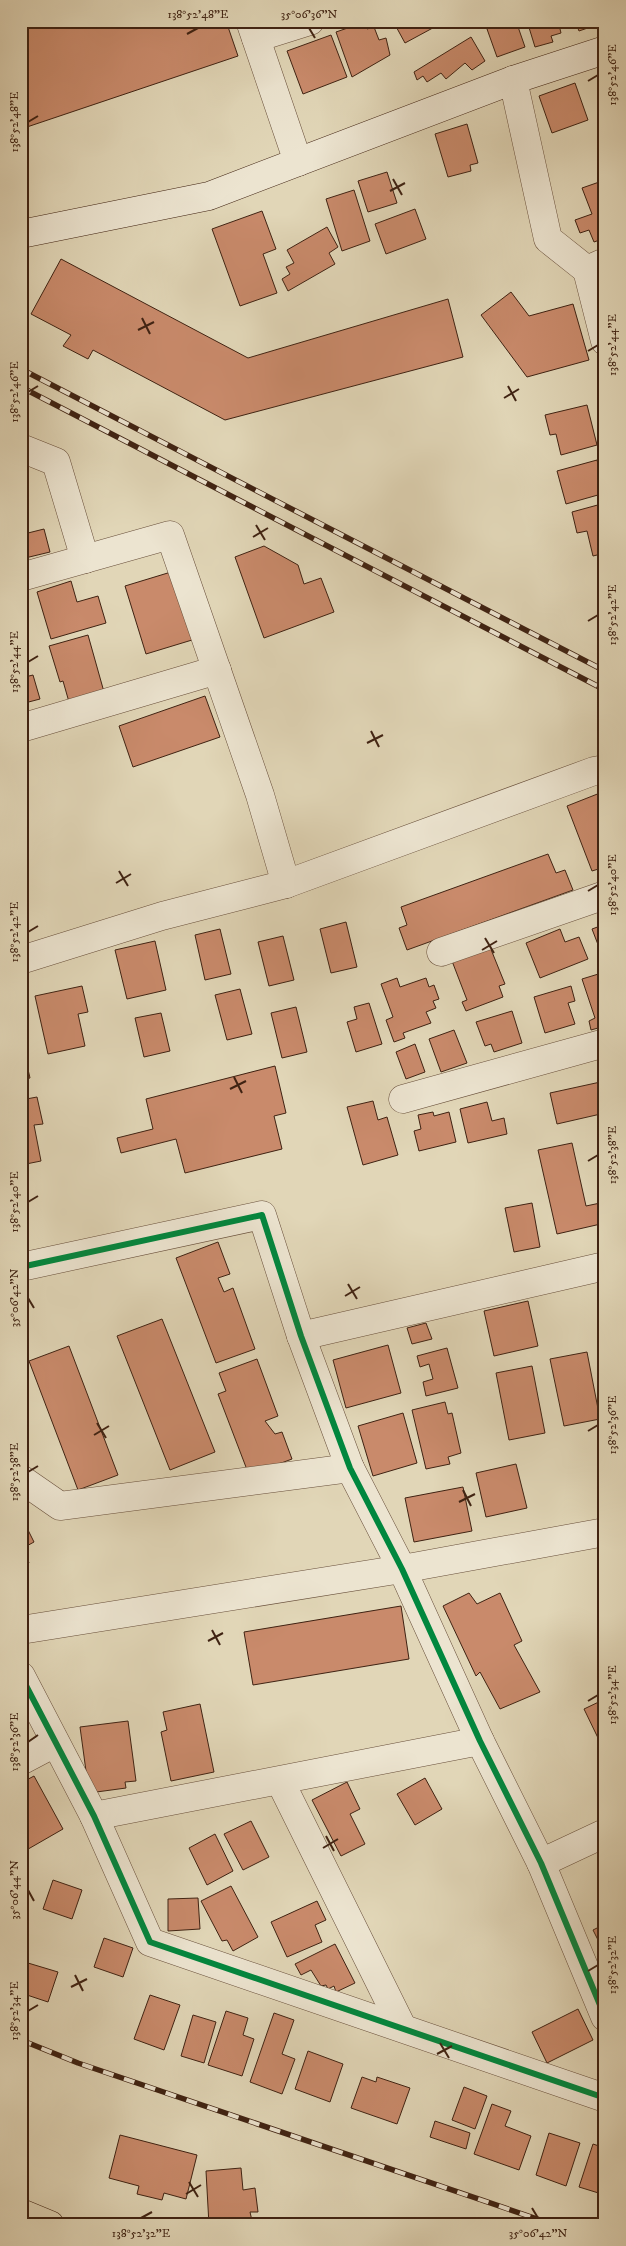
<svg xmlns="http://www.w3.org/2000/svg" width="626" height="2246" font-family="'IM FELL DW Pica',serif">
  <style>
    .building { fill: #c98a6b; stroke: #3f2212 }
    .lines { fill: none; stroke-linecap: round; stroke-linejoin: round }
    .street-casing { stroke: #684f3b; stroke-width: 29 }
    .secondary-casing { stroke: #3f2212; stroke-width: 29 }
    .highway-casing { stroke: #3f2212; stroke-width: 29 }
    .street { stroke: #ece4d0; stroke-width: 28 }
    .secondary { stroke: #ece4d0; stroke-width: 28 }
    .highway { stroke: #e1d6b7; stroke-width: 28 }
    .rail-casing { stroke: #3f2212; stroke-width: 5.5 }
    .rail { stroke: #ece4d0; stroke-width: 4; stroke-dasharray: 11; stroke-linecap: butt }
    .cycleway-casing { stroke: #ece4d0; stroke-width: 9 }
    .cycleway { stroke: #00873e; stroke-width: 6 }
    .ticks { fill: none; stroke: #3f2212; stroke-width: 2 }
    .neatline { fill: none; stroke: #3f2212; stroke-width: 2 }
    .ticks-label { font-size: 12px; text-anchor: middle; fill: #3f2212 }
  </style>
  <rect width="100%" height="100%" fill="#e1d6b7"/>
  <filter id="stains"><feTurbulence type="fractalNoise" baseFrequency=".004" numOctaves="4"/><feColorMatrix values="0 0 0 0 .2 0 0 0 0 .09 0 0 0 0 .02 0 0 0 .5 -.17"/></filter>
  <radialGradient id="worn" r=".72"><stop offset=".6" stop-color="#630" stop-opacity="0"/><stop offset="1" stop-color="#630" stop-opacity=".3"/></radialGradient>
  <g class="building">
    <path d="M26,21H226L238,56L21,129V23Z"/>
    <path d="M393,21H442V23L405,43Z"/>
    <path d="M510,21H516L525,47L497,57L487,29Z"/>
    <path d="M527,21H564L565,23L559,25L561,33L551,36L553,42L535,47Z"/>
    <path d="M575,21H605V22L579,31Z"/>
    <path d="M365,22L367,29L374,27L379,40L386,38L390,55L352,77L336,32Z"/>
    <path d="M331,35L347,77L303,94L287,51Z"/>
    <path d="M471,37L485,61L472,70L465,63L446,79L441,73L427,82L423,76L417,80L414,72Z"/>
    <path d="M575,83L588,120L552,133L539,96Z"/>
    <path d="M467,124L478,163L470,165L471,171L448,177L435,134Z"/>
    <path d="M387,172L397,203L368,212L358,181Z"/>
    <path d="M605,180V238L594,242L589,230L580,233L575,220L592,214L582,188Z"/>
    <path d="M354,190L370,241L342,251L326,199Z"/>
    <path d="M415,209L426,239L386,254L375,224Z"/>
    <path d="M262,211L276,249L263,254L277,293L240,306L212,229Z"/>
    <path d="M327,227L338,247L329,253L335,264L288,291L282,279L290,274L286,267L294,263L287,250Z"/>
    <path d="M61,259L248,358L448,299L463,357L225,420L93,350L88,359L63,346L71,335L31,314Z"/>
    <path d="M511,292L529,316L573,304L589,360L527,377L481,315Z"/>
    <path d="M587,405L597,445L561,455L556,434L550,435L545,415Z"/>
    <path d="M597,460L605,493L566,504L557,471Z"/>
    <path d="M605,503V553L593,556L587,531L577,533L572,512Z"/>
    <path d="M21,520L24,534L44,529L50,552L21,559Z"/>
    <path d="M264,546L298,565L304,584L321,578L334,612L264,638L235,557Z"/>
    <path d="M171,572L192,640L146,654L125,586Z"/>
    <path d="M71,581L77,602L98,596L106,623L51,639L37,592Z"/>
    <path d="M88,635L104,692L69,702L63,681L60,682L49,646Z"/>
    <path d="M21,641L28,660L21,662Z"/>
    <path d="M33,675L40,699L21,704V678Z"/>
    <path d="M205,696L220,737L133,767L119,726Z"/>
    <path d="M605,791V867L592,871L567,806Z"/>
    <path d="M548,854L556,873L565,870L573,890L407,950L399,928L407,925L401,907Z"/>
    <path d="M605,919V954L602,955L592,929L603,925L601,920Z"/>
    <path d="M346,922L357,967L331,973L320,929Z"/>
    <path d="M220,929L231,974L205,980L195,935Z"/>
    <path d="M560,929L565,942L579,937L588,959L540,978L526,943Z"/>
    <path d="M283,936L294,980L269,986L258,942Z"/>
    <path d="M155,941L166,990L127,999L115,950Z"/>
    <path d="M490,947L505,984L499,986L503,997L466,1011L462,1002L467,1000L452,961Z"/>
    <path d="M605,972V1026L591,1030L589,1021L595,1018L582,979Z"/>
    <path d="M397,978L400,987L426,978L429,987L434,985L439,999L433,1001L436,1008L426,1012L431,1023L403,1033L405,1038L394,1042L386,1020L393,1017L381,984Z"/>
    <path d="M82,986L88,1012L78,1014L85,1046L48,1054L35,996Z"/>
    <path d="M571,986L575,1001L568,1003L575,1024L545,1033L534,997Z"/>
    <path d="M240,989L252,1034L227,1040L215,995Z"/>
    <path d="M369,1003L382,1044L356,1052L347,1022L357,1019L354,1007Z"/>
    <path d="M296,1007L307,1052L282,1058L271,1013Z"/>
    <path d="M512,1011L522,1043L494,1052L491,1044L485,1046L476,1022Z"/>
    <path d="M161,1013L170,1051L144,1057L135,1018Z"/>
    <path d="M454,1030L467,1063L441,1072L429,1039Z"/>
    <path d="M21,1039L30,1078L21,1080Z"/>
    <path d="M415,1044L425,1072L406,1079L396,1052Z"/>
    <path d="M275,1066L286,1113L274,1116L282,1149L185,1173L176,1139L121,1153L117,1138L153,1129L146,1099Z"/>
    <path d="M605,1081V1113L557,1124L550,1093Z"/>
    <path d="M37,1097L43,1124L34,1125L41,1161L21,1165V1100Z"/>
    <path d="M373,1101L378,1120L387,1117L398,1155L363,1165L347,1107Z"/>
    <path d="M487,1102L492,1121L504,1118L507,1134L468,1143L460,1109Z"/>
    <path d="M433,1112L434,1116L449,1112L456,1142L419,1151L414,1131L421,1129L418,1115Z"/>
    <path d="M572,1143L586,1206L605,1202V1223L557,1234L538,1150Z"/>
    <path d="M532,1203L540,1247L514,1252L505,1208Z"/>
    <path d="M218,1242L230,1274L218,1278L224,1292L233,1288L255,1349L216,1363L176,1258Z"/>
    <path d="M528,1301L538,1346L494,1356L484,1311Z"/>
    <path d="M162,1319L215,1452L170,1470L117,1336Z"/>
    <path d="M426,1323L432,1339L412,1344L407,1328Z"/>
    <path d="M388,1345L401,1393L346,1408L333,1360Z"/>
    <path d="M69,1346L118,1475L78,1490L29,1361Z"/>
    <path d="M447,1348L458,1388L426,1396L423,1382L433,1379L429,1364L420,1367L417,1356Z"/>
    <path d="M587,1352L600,1419L564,1426L550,1359Z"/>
    <path d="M257,1359L278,1416L265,1421L275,1434L282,1432L292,1459L249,1475L218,1394L226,1391L219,1373Z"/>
    <path d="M532,1366L545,1433L509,1440L496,1373Z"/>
    <path d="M445,1402L448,1414L452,1413L461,1453L448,1457L450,1464L426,1469L412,1410Z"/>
    <path d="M403,1413L417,1463L373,1476L358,1426Z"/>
    <path d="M516,1464L527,1508L486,1517L476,1473Z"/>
    <path d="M463,1487L472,1531L414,1542L405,1498Z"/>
    <path d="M23,1520L34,1542L23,1548L29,1563L21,1567V1521Z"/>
    <path d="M469,1593L477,1604L500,1593L522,1641L514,1645L540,1692L500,1709L480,1672L476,1676L443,1606Z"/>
    <path d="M401,1606L409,1659L253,1685L244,1632Z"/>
    <path d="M605,1699V1738L599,1740L584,1709Z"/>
    <path d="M200,1704L214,1772L171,1781L161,1732L167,1730L163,1712Z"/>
    <path d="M128,1721L136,1781L125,1782L126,1788L89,1793L80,1727Z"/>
    <path d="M34,1776L63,1829L23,1852L21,1848V1783Z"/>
    <path d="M425,1778L442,1809L415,1825L397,1794Z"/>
    <path d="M347,1782L360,1809L350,1814L365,1844L341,1856L312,1800Z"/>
    <path d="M251,1821L269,1857L243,1870L224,1834Z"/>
    <path d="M215,1834L233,1871L207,1885L189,1848Z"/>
    <path d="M53,1880L82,1890L72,1919L43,1909Z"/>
    <path d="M231,1886L258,1937L233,1951L227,1940L222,1941L201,1901Z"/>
    <path d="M198,1898L200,1929L168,1931V1899Z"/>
    <path d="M317,1901L326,1920L315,1925L322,1942L287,1957L271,1922Z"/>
    <path d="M605,1924V1954L593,1930Z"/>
    <path d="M104,1938L133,1948L123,1977L94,1967Z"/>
    <path d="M335,1944L355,1983L336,1992L334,1986L328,1989L326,1985L321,1986L311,1970L301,1975L295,1964Z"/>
    <path d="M28,1963L58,1972L48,2002L21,1993V1983Z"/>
    <path d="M150,1995L180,2005L164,2050L134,2039Z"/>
    <path d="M578,2009L593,2040L547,2063L532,2032Z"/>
    <path d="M226,2011L248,2018L243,2035L254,2039L242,2076L208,2065Z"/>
    <path d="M274,2013L294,2020L282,2054L295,2059L282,2094L250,2082Z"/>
    <path d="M193,2015L216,2022L204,2063L181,2056Z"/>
    <path d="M308,2051L343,2064L330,2102L295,2089Z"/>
    <path d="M362,2077L376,2082L377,2077L410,2088L397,2124L351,2108Z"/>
    <path d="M464,2087L487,2096L475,2129L452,2120Z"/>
    <path d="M492,2104L511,2111L505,2126L531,2136L519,2170L474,2154Z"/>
    <path d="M435,2121L470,2133L466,2149L430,2137Z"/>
    <path d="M549,2133L580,2143L566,2186L536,2175Z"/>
    <path d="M120,2135L197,2155L186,2199L164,2193L162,2200L137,2194L139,2186L109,2178Z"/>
    <path d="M593,2144L605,2148V2195L579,2187Z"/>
    <path d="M241,2168L243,2190L255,2188L258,2212H250L253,2225H209L206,2171Z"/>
  </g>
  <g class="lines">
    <defs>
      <g id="street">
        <path d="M250,21L298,162"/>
        <path d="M256,38L310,21"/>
        <path d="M513,80L548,239L587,270"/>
        <path d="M605,262L587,270L605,341"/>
        <path d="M21,448L56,462L85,559"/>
        <path d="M21,577L170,535L260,795L286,884"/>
        <path d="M21,728L217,670"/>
        <path d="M441,952L605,895"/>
        <path d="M21,960L162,916L286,884L594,771L605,769"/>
        <path d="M403,1099L605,1043"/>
        <path d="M21,1267L262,1215L301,1336L350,1468L402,1569L480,1741L541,1863L605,2017"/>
        <path d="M301,1336L605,1266"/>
        <path d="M21,1479L60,1506L350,1468"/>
        <path d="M21,1630L402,1569L605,1532"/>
        <path d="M21,1676L94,1816L150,1942L605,2098"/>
        <path d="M21,1761L55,1743"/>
        <path d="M280,1781L402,2027"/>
        <path d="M94,1816L480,1741"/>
        <path d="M541,1863L605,1833"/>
      </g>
      <path id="secondary" d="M21,234L209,196L513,80L605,50"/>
      <path id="highway" d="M21,2213L50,2225"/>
    </defs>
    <use href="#street" class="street-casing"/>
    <use href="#secondary" class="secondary-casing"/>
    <use href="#highway" class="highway-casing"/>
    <use href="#street" class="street"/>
    <use href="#secondary" class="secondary"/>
    <use href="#highway" class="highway"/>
    <defs>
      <g id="rail">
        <path d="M21,369L605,671"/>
        <path d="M21,387L605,690"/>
        <path d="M21,2040L78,2063L555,2225"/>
      </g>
    </defs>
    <use href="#rail" class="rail-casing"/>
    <use href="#rail" class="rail"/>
    <defs>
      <g id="cycleway">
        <path d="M21,1267L262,1215L301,1336L350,1468L402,1569L480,1741L541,1863L605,2017"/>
        <path d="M21,1676L94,1816L150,1942L605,2098"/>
      </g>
    </defs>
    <use href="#cycleway" class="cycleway-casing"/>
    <use href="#cycleway" class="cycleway"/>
  </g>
  <path class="ticks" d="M309,28L315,38M187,34L198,28M588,81L598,75M28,122L38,116M393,179L402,195M390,191L405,183M142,318L150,334M138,330L154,322M588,351L598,345M508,386L516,401M28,392L38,386M504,398L519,389M256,525L265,540M253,537L268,528M588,621L598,615M28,662L38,656M371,731L379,747M367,743L383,735M119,871L128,886M116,883L131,874M588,891L598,885M28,932L38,926M485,938L494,953M482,950L497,941M234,1077L242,1093M230,1089L246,1081M588,1161L598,1155M28,1202L38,1196M348,1284L357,1299M345,1296L360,1287M28,1298L34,1308M97,1423L106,1438M588,1431L598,1425M94,1435L109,1426M28,1472L38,1466M463,1490L471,1506M459,1502L475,1494M212,1630L220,1645M208,1641L223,1633M588,1701L598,1695M28,1742L38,1735M326,1836L334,1851M323,1848L338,1839M28,1890L34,1901M588,1971L598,1965M75,1975L83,1991M71,1987L87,1979M28,2011L38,2005M440,2043L449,2058M437,2054L452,2046M189,2182L198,2197M186,2194L201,2185M532,2208L538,2218M141,2218L152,2212"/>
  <rect width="626" height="2246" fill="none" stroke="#e1d6b7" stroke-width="55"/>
  <rect x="28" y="28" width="570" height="2190" class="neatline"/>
  <g class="ticks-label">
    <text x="198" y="18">138°52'48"E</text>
    <text x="309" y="18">35°06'36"N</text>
    <text transform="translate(612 75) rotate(-90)" y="4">138°52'46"E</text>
    <text transform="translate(14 122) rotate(-90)" y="4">138°52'48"E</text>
    <text transform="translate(612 345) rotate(-90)" y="4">138°52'44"E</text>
    <text transform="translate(14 392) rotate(-90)" y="4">138°52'46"E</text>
    <text transform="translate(612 615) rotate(-90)" y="4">138°52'42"E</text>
    <text transform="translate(14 662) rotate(-90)" y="4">138°52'44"E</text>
    <text transform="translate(612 885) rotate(-90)" y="4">138°52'40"E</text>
    <text transform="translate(14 932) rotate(-90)" y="4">138°52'42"E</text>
    <text transform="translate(612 1155) rotate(-90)" y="4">138°52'38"E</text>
    <text transform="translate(14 1202) rotate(-90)" y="4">138°52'40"E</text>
    <text transform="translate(14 1298) rotate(-90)" y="4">35°06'42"N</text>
    <text transform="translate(612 1425) rotate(-90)" y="4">138°52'36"E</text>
    <text transform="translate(14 1472) rotate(-90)" y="4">138°52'38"E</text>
    <text transform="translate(612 1695) rotate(-90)" y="4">138°52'34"E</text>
    <text transform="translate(14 1742) rotate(-90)" y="4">138°52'36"E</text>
    <text transform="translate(14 1890) rotate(-90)" y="4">35°06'44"N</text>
    <text transform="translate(612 1965) rotate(-90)" y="4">138°52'32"E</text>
    <text transform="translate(14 2011) rotate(-90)" y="4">138°52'34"E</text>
    <text x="141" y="2237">138°52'32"E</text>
    <text x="538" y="2237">35°06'42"N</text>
  </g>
  <rect width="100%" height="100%" filter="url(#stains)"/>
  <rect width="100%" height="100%" fill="url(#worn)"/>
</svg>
